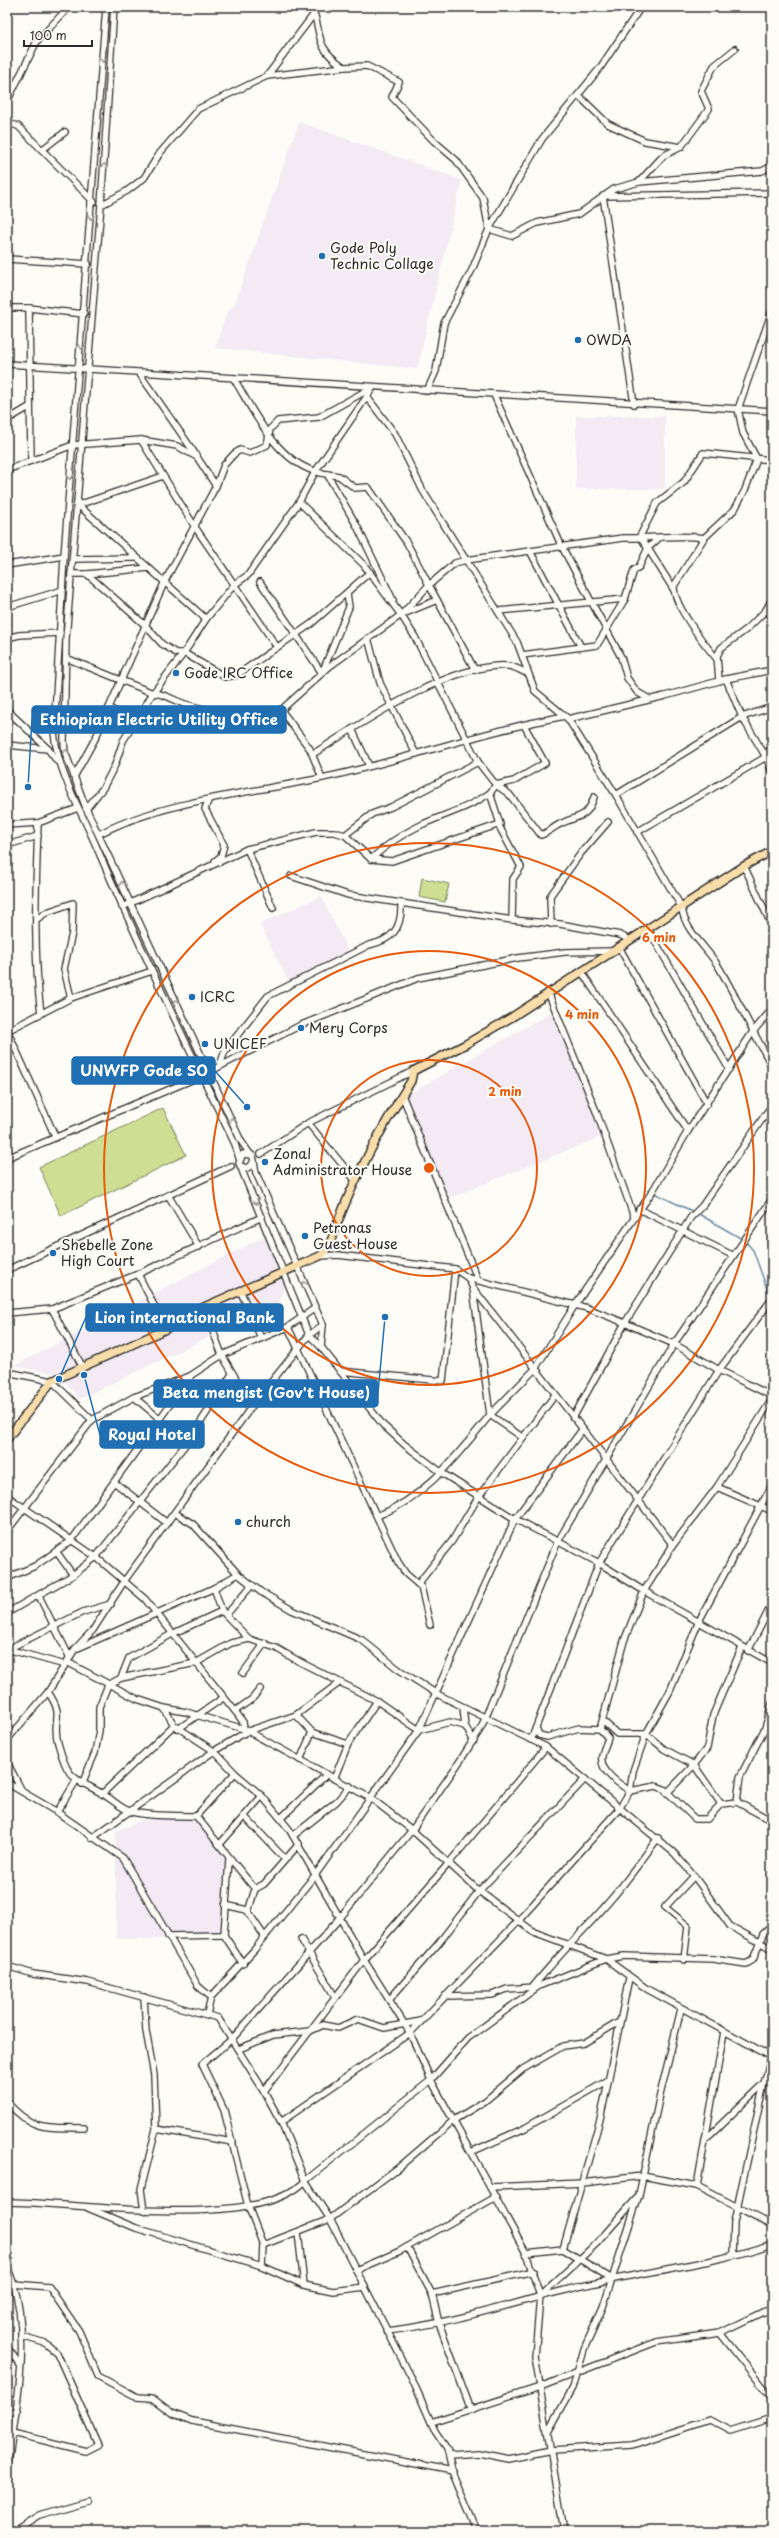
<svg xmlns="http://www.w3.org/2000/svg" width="779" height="2538" font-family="'Playpen Sans',sans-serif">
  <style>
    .built { fill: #f3eaf4 }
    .green { fill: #cede92; stroke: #7c845e }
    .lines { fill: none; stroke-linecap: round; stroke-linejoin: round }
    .stream { stroke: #6b8ea5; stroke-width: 1.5 }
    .minor-casing { stroke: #2b2b2b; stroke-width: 8 }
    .major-casing { stroke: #2b2b2b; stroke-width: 10 }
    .minor { stroke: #fdfcf7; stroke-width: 5.5 }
    .major { stroke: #f9deab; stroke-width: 7 }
    .oneway { stroke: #9e9e9b }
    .ring { fill: none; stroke: #e8590c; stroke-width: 2 }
    .poi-dot { fill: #1f6fb2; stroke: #fdfcf7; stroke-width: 1.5 }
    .labels { text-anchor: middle; stroke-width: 4; stroke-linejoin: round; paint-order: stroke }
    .poi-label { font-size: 14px; fill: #2b2b2b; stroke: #fdfcf7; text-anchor: start }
    .centre { fill: #e8590c; stroke: #fdfcf7; stroke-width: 2 }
    .ring-label { font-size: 12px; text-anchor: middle; font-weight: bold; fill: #e8590c; stroke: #fdfcf7; stroke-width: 4; stroke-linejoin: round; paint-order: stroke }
    .leader { fill: none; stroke: #1f6fb2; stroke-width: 1.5 }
    .callout-dot { fill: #1f6fb2; stroke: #fdfcf7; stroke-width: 1.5 }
    .callout { fill: #1f6fb2; stroke: #1f6fb2; stroke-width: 1.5 }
    .callout-label { font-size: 15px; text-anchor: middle; font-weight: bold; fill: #fff }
  </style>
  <rect width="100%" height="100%" fill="#fdfcf7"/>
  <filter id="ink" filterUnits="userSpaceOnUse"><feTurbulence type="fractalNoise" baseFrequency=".025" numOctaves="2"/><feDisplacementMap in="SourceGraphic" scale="8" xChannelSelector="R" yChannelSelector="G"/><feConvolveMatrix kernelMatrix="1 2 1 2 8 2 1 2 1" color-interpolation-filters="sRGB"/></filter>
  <g filter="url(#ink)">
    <g class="built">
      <path d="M299,122L462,180L417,369L215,348L227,312L235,303Z"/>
      <rect x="576" y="416" width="89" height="73"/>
      <path d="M321,896L348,951L289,983L260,924Z"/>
      <path d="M554,1011L603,1136L449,1198L404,1097Z"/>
      <path d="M269,1234L282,1266L58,1374L14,1366Z"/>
      <path d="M288,1274L278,1304L79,1399L63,1379Z"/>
      <path d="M146,1819L198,1820L229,1857L227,1932L219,1938L116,1939V1831Z"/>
    </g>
    <g class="green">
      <path d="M422,878L449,884L445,902L419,897Z"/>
      <path d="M163,1108L186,1155L61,1216L39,1167Z"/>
    </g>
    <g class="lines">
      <g class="stream">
        <path d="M654,1193L694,1212"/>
        <path d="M697,1213L742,1239"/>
        <path d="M745,1241L753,1250L770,1297"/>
      </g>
      <defs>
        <g id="minor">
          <path d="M106,7L64,556L54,732C58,774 81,810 97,848C140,948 187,1046 235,1144L239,1158"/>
          <path d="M114,7L101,205L66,639L64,741L65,752L86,808L241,1141L250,1154"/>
          <path d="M312,7C323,36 313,46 344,67L367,66L399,82L392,97L434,141L456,160L483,198L489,229L512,236L537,223L579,214L614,189L639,182L663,156L681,147L709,109L701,91L714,66L735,49"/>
          <path d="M267,76L314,14"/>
          <path d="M578,95L608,124L645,141L681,147"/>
          <path d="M7,102L37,41L69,7"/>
          <path d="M7,123L18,126L94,202"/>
          <path d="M43,149L65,132"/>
          <path d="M639,182L762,171L772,166"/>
          <path d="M101,205L127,191L144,178L160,153L198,109L267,76L344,67"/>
          <path d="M7,259L88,264"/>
          <path d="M7,308H29L31,461"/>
          <path d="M29,308L84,314"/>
          <path d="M7,364L772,411"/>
          <path d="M139,373L196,455"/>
          <path d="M234,379C256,415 279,468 327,474L357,526L393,600"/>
          <path d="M427,391L436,371L444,323L472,270L489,229L542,139L600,68L641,7"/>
          <path d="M494,395L562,547L621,657L627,678L637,692L649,699"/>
          <path d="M367,397L395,434L423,491L517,642L535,691L565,716"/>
          <path d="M634,404L603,196L772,193"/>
          <path d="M7,420L29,407"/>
          <path d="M141,440L195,527L277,647"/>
          <path d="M7,470L73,445L141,440L177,446L197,457L216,486"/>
          <path d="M77,504L206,619"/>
          <path d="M78,505L163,476"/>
          <path d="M530,551L581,647"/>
          <path d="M73,559L135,558"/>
          <path d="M7,565L64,556"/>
          <path d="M71,574H87L145,625L162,644L176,653H184L225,677L237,675L311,624L370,572"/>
          <path d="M87,574L149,568"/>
          <path d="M260,582L322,673L349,607L347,593"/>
          <path d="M674,590L640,536L657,503L684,482L703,453L772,460"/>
          <path d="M437,600L429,585L455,563L466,560L623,538C650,539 677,534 704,538"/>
          <path d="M7,607L63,590"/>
          <path d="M766,610L772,617"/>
          <path d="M498,611L625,599L634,570L639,567L648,548L659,538"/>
          <path d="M403,614L437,600L475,670"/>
          <path d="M7,638L19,635L60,633"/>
          <path d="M368,638L380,683L416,754"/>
          <path d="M522,655L597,645L625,599"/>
          <path d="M66,658L153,693C166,694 173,700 185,704C210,711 236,718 262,721L281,710L330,666L401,615L429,585L407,543L368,487L355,488L339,476L327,474"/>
          <path d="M717,659C705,645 673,605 674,586L704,538L735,509L745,490L757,459L743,433L738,409L772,311"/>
          <path d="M726,679L742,717L766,757L772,772"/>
          <path d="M719,681L717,656L721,648L747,629L766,610L772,599"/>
          <path d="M109,708L135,721"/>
          <path d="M7,710L48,749L57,761"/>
          <path d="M281,710L310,749L322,778"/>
          <path d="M568,719L616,795L682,908C684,931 709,949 720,969C738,1001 754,1034 772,1066"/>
          <path d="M524,725L545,763L514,781L496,785L509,794L541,835C549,832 555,826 562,823C579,815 587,819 594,797"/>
          <path d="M352,729L369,766"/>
          <path d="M7,745L48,749"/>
          <path d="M313,754C360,724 451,662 508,666C514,666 521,671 527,673"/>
          <path d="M764,754L772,749"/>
          <path d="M74,777L96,737L165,581L216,486L224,465L234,454L240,450L250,453L267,445L270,429L278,421L319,417L373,387"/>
          <path d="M616,795L742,717L772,707"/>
          <path d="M208,801L205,809L224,845L221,856L215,861"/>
          <path d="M86,809L103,788L115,765L123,741L153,693L184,653L206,619L234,585L248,575L299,502L315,472L372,389"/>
          <path d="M7,825L38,823"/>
          <path d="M499,826L521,867L513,879L512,920"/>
          <path d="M637,832L766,757"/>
          <path d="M99,834C166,799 262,792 336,775C413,757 488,730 565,716L568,719L665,696L726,679L772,670"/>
          <path d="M345,835L372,814L391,807L478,762"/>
          <path d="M7,845L38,836"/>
          <path d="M247,849L273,908"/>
          <path d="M371,859C386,845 402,834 421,825C445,814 469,808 490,793"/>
          <path d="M744,866L772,926"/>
          <path d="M291,876L348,895L512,920L560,924L620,935L630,940"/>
          <path d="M122,907L247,849L316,832H334L345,835L371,859L392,861L500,824L490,793L496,785L478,762L415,637L401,615L364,565L299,502"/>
          <path d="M37,919L47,912L73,903L72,933L64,969L71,998"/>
          <path d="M551,924L550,896L581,853L608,822"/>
          <path d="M648,929L729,1069"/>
          <path d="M619,947L707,1104"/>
          <path d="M581,971L688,1131"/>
          <path d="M548,992L596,1111L634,1217"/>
          <path d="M41,1014C33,951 36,886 38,823L78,808"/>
          <path d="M7,1030L55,1136"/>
          <path d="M7,1031L71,998L152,971"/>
          <path d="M220,1065L225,1051L268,996L369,945C393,940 402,928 401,904"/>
          <path d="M402,1095L478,1280"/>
          <path d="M308,1123L355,1180"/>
          <path d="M261,1154L308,1123L413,1071"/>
          <path d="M7,1158L201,1076L299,1026L418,978L518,958L565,952L613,951"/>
          <path d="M254,1162L256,1173L323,1325L321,1347"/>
          <path d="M241,1166L247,1168L251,1166L254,1160L252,1155L243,1154L239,1163L309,1335L321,1347L383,1425L405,1445L442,1473L515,1519L599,1563L644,1591L772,1663"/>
          <path d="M168,1195L199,1247"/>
          <path d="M639,1209L732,1255"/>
          <path d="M320,1256L338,1255L455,1269L468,1278L587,1308L625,1323L674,1344L719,1370L772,1396"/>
          <path d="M7,1270L231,1166"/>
          <path d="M138,1274L166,1329"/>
          <path d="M473,1288L673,1545"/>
          <path d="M240,1290L261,1338"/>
          <path d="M204,1307L222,1355L252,1406"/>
          <path d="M52,1309L82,1366"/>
          <path d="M7,1313L52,1309L138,1274L262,1217"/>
          <path d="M288,1327L398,1562L406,1574L421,1587L430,1625"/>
          <path d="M340,1371L443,1381L455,1269"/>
          <path d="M7,1372L52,1381L92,1420"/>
          <path d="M134,1397L160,1419"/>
          <path d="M573,1418L625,1323L683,1230L691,1217L702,1206L772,1105"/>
          <path d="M522,1437L490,1415L535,1369L575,1305L652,1192L688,1131L752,1033L772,1009"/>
          <path d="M114,1482L167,1523"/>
          <path d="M717,1487L772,1511"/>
          <path d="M7,1496L96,1557L145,1599L235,1711L243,1722L244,1729L372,1799L412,1830L479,1891L534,1932L606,1959L647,1989L772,2057"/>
          <path d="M175,1513L193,1524L238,1574L261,1592L292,1610L362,1640L398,1669L437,1694L546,1747L674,1853L694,1876L730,1926L772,1949"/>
          <path d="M377,1516C427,1497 456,1456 490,1415L473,1288L468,1278"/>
          <path d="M7,1531L92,1420L134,1397L190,1376L222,1355L288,1327L315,1308"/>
          <path d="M56,1551L73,1575"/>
          <path d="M7,1578L35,1566L71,1541L190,1377"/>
          <path d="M418,1584L452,1541L479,1496L555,1395"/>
          <path d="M214,1588L222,1611L249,1639"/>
          <path d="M39,1596L70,1658"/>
          <path d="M7,1613L73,1575L96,1557L189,1440L232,1374"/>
          <path d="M226,1615L252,1585"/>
          <path d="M78,1648L214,1588L238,1574"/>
          <path d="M7,1649L65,1665"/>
          <path d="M8,1649L83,1612L111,1604"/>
          <path d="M748,1651L772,1604"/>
          <path d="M67,1662L137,1699L164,1708L174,1725L214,1751L235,1773L262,1796L289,1829L364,1960L410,2033L431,2080L526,2253L540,2296L535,2357L564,2531"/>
          <path d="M243,1673L265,1643"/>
          <path d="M121,1678L129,1658L172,1634L222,1611"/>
          <path d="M48,1692C66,1718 51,1718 58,1743C69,1784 74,1776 106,1796C114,1801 123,1810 132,1812C152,1817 176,1815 196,1816L255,1889"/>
          <path d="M463,1707L465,1726"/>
          <path d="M164,1708L186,1712L244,1729"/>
          <path d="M235,1711L252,1699L260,1689"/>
          <path d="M296,1715L312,1732L348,1744"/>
          <path d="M603,1721L617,1734H646L664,1749L694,1765L721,1804"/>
          <path d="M178,1729L223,1698"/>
          <path d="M600,1729L624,1641L644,1591L673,1545L717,1487L772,1399"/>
          <path d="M537,1730L539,1735L547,1737L579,1728L600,1729L608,1738C606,1744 603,1750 602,1756C599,1771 619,1784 630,1791L656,1786L664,1789L695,1819H707L721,1804L737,1802L772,1821"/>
          <path d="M7,1740L48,1692L75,1649L93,1630L125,1580L252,1406L309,1335L323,1325"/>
          <path d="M531,1740L599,1563L719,1370L772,1299"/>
          <path d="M300,1760L312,1732"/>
          <path d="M7,1762L22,1791"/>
          <path d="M334,1779L348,1744L377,1701"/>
          <path d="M7,1783L57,1812L123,1858L198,1986L211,1997"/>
          <path d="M82,1784L95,1753L99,1731V1707L108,1685L121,1678L196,1663L231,1643L249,1639L276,1648L300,1662L377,1701L419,1730L450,1722L465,1726L474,1741"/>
          <path d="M667,1793L694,1765L707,1748L713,1715L742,1647"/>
          <path d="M102,1794L174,1725"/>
          <path d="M737,1802L740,1777L765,1728L772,1704"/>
          <path d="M57,1812L76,1781"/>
          <path d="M196,1816L235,1773"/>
          <path d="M244,1816L285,1859"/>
          <path d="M281,1818L326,1775"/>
          <path d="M293,1836L337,1801L350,1786"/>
          <path d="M92,1838L214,1751L248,1731L296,1715L339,1683"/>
          <path d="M220,1844L262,1796"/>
          <path d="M229,1859L224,1935L243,1964"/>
          <path d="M225,1905L247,1910"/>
          <path d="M168,1936L224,1935"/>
          <path d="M265,1937L248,1912L255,1889L264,1884L299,1844"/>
          <path d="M301,1939L335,1997"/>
          <path d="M684,1960L688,1926L665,1907L694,1876"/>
          <path d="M7,1966L33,1974L88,1982L218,2018L264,2091L281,2122L305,2181L330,2219L412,2379L435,2431L447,2449L453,2474L477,2531"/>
          <path d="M532,1988C557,1956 587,1928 613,1897C629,1878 643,1858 658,1838"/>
          <path d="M445,1996L492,1995L507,1989L535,1987"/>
          <path d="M389,2000L438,1944L479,1891L585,1779"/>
          <path d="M207,2014L211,1997L254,1950L316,1874L419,1730L515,1519L582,1430"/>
          <path d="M239,2049L273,2035L310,2031L323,2025L338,2028L358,2019L384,2028L421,2021"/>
          <path d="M264,2091L364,1960L449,1863L546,1747"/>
          <path d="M7,2102C33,2132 47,2127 84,2128"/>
          <path d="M281,2122L410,2033L519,1920L619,1809L630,1791L633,1771L646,1734L670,1691L699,1621L772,1485"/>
          <path d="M156,2129L233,2142"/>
          <path d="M705,2140L764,2083L772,2055"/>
          <path d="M471,2152L525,2128L607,2081"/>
          <path d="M697,2186L724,2032"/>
          <path d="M490,2187L583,2183L642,2176L697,2186L772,2225"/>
          <path d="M7,2202C75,2202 259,2232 305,2181L431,2080L468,2038L539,1986L606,1959L624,1956L713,1959L746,1964L753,1960L763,1934L772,1926"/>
          <path d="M88,2208L136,2228L262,2266L304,2285L333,2291L365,2287"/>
          <path d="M144,2211L141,2189L156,2129L154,2075L146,2031L144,1997"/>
          <path d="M298,2232L304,2285"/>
          <path d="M263,2245L330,2219L398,2168L454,2120L485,2101L523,2069L563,2046L584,2043L619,2022"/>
          <path d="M407,2247L432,2294L534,2271"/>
          <path d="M563,2249L601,2116L629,1978"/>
          <path d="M526,2253L563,2249L612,2279"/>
          <path d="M733,2254L734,2222L764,2083"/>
          <path d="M7,2266C34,2327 17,2406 7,2469"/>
          <path d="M262,2266L263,2245L248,2206L224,2110L202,2064L232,2039L340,1918L412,1830L460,1761L481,1728L557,1543L674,1344L772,1199"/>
          <path d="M356,2270L400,2251L496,2197"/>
          <path d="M14,2284L49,2287L79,2331L98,2376L137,2397L152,2398L172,2413L192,2421L453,2471"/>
          <path d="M432,2294L439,2323L471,2410"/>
          <path d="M542,2294L597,2243L637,2198"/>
          <path d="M386,2331C453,2324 517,2301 582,2286C645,2271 710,2265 772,2244"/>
          <path d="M720,2333L772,2398"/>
          <path d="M7,2347L20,2365"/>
          <path d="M7,2413L17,2410"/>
          <path d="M431,2422L540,2387L656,2342L720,2333L772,2308"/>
          <path d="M548,2432L573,2388L584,2349L603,2307L639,2195L659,2099L681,2009"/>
          <path d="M13,2433L86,2451L98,2445L57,2353L45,2343L21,2336"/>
          <path d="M449,2455L479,2453L509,2459L551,2450L633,2445L709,2420L730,2431L772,2418"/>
          <path d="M14,2531L39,2515L88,2501"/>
        </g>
        <path id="major" d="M7,1439L52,1381L166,1329L204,1307L320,1256C331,1248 334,1231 339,1219C358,1170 383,1125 411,1081L413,1071L466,1044L512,1017L744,866L772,851"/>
      </defs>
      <use href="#minor" class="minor-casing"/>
      <use href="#major" class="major-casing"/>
      <use href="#minor" class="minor"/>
      <use href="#major" class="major"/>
    </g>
    <defs><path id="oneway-chevron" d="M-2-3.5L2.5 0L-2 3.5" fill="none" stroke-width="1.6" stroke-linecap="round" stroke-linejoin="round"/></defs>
    <g class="oneway">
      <use href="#oneway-chevron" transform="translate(103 60) rotate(94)"/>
      <use href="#oneway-chevron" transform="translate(104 166) rotate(-86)"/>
      <use href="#oneway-chevron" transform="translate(91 217) rotate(94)"/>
      <use href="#oneway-chevron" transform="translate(82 347) rotate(94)"/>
      <use href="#oneway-chevron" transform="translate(70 477) rotate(94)"/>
      <use href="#oneway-chevron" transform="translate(66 752) rotate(-103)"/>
      <use href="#oneway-chevron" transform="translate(122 884) rotate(-115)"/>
      <use href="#oneway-chevron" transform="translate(176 1002) rotate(-116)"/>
      <use href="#oneway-chevron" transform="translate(232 1120) rotate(-114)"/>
      <use href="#oneway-chevron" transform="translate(256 1202) rotate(67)"/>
      <use href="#oneway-chevron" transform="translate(304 1284) rotate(-111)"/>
    </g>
  </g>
  <g class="ring">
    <circle cx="429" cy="1168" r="108"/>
    <circle cx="429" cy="1168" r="217"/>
    <circle cx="429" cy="1168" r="325"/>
  </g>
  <g class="poi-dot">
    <circle cx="322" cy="256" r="4"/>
    <circle cx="578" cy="340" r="4"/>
    <circle cx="176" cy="673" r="4"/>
    <circle cx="192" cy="997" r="4"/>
    <circle cx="301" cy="1028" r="4"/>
    <circle cx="205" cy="1044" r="4"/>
    <circle cx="265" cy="1162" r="4"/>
    <circle cx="305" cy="1236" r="4"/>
    <circle cx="53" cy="1253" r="4"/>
    <circle cx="238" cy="1522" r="4"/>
  </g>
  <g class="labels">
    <g class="poi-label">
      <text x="330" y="253">Gode Poly<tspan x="330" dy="16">Technic Collage</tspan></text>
      <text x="586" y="345">OWDA</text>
      <text x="184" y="678">Gode IRC Office</text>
      <text x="200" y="1002">ICRC</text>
      <text x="309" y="1033">Mery Corps</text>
      <text x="213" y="1049">UNICEF</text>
      <text x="273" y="1159">Zonal<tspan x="273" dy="16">Administrator House</tspan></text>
      <text x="313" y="1233">Petronas<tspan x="313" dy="16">Guest House</tspan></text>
      <text x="61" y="1250">Shebelle Zone<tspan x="61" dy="16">High Court</tspan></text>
      <text x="246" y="1527">church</text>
    </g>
  </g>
  <circle cx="429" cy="1168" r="6" class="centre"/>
  <g class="ring-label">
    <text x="659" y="942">6 min</text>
    <text x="582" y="1019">4 min</text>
    <text x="505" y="1096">2 min</text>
  </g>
  <path class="leader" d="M28 787L32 719M247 1107L215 1071M59 1379L86 1317M385 1317L378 1393M84 1375L100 1435"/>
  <g class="callout-dot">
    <circle cx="28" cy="787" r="4"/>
    <circle cx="247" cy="1107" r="4"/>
    <circle cx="59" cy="1379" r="4"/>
    <circle cx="385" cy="1317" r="4"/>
    <circle cx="84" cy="1375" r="4"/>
  </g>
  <g class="callout">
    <rect x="32" y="706" width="254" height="27" rx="4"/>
    <rect x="72" y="1057" width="143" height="27" rx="4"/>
    <rect x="86" y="1304" width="197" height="27" rx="4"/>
    <rect x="154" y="1380" width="224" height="27" rx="4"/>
    <rect x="100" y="1421" width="104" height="27" rx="4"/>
  </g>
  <g class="callout-label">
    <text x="159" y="725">Ethiopian Electric Utility Office</text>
    <text x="144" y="1076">UNWFP Gode SO</text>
    <text x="185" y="1323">Lion international Bank</text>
    <text x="266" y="1398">Beta mengist (Gov't House)</text>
    <text x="152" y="1440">Royal Hotel</text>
  </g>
  <rect width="779" height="2538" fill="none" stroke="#fdfcf7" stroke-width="24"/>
  <rect x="12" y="12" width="755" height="2514" fill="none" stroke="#2b2b2b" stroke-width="1.5" filter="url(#ink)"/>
  <path d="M24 40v6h68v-6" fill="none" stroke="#2b2b2b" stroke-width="2"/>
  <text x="30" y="40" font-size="12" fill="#2b2b2b" stroke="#fdfcf7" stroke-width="3" paint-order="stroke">100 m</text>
</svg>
